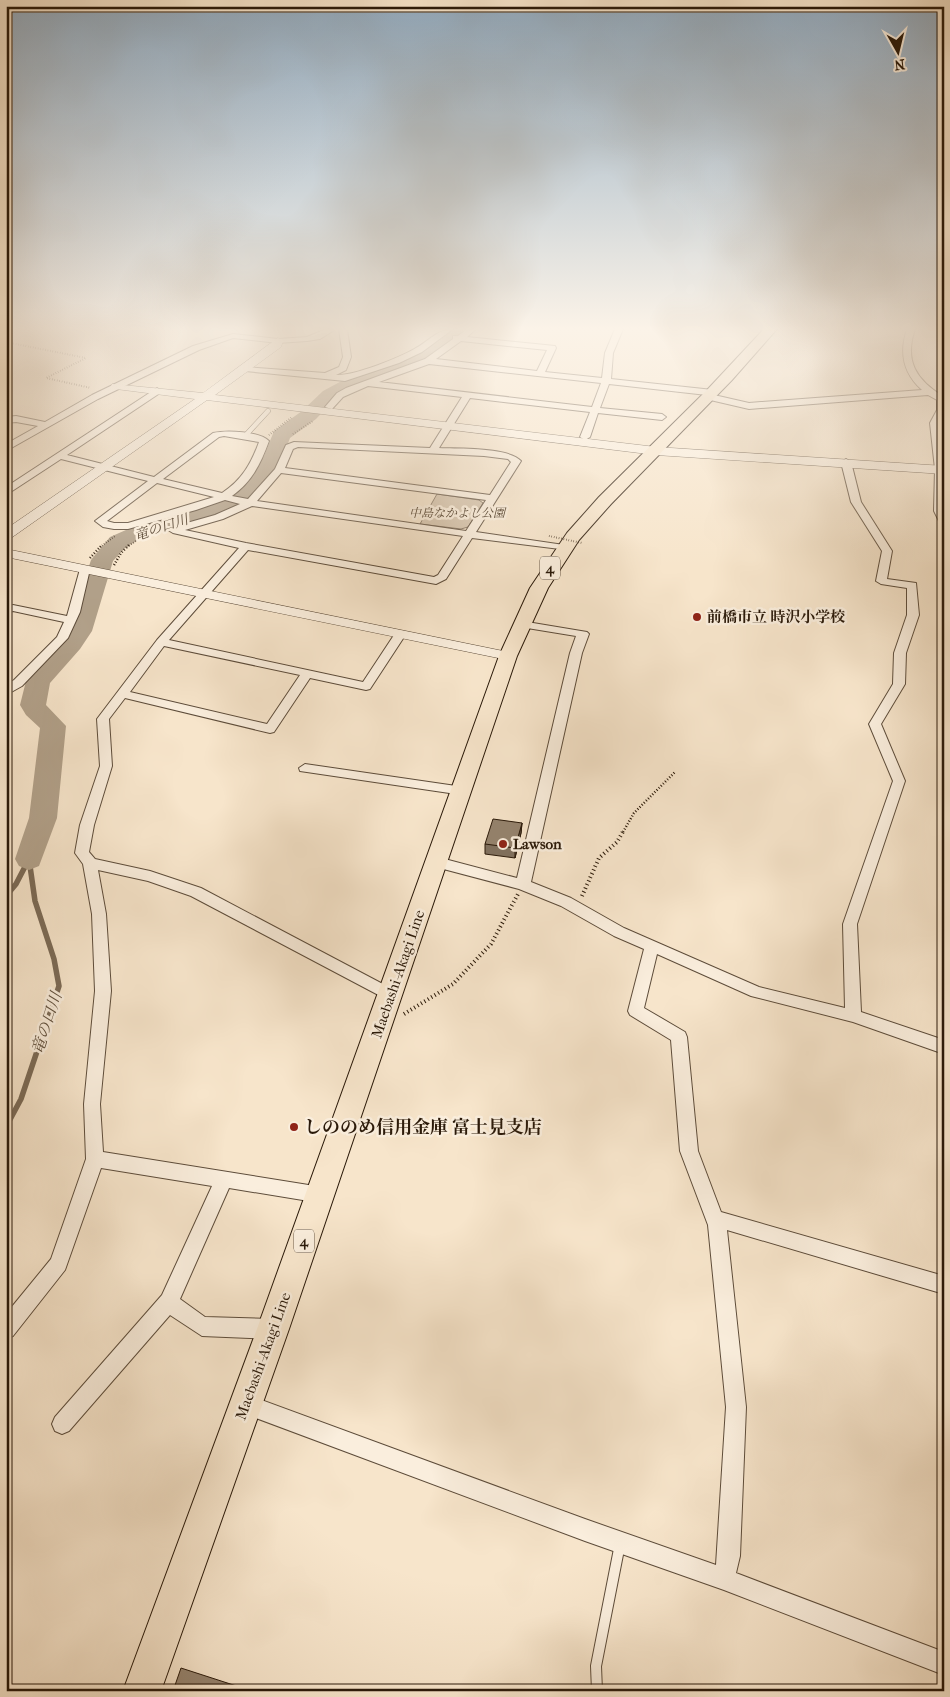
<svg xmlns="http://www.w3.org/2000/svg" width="950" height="1697" font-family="'IM FELL French Canon','Noto Serif JP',serif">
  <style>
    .green { fill: #d4c2aa; stroke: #7f6e5a }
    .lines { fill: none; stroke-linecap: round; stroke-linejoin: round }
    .stream { stroke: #7b6a56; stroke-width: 5.5 }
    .river { fill: #b1a089; fill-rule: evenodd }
    .service-far1-casing { stroke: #5d4c3a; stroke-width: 5.5 }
    .service-casing { stroke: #5d4c3a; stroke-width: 12 }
    .minor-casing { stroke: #5d4c3a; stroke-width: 2 }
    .tertiary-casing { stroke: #5d4c3a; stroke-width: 1 }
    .primary-casing { stroke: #2a1909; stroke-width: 2 }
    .path-far2 { stroke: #2a1909; stroke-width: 2; stroke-dasharray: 0.5 2; stroke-linecap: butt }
    .path-far1 { stroke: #2a1909; stroke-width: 2.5; stroke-dasharray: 1 2; stroke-linecap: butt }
    .path { stroke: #2a1909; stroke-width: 4; stroke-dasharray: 1 3; stroke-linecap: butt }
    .service-far1 { stroke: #faeedd; stroke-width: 4.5 }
    .service { stroke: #faeedd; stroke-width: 10 }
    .minor { fill: #faeedd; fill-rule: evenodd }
    .tertiary { fill: #faeedd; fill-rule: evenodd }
    .primary { fill: #f7e5cb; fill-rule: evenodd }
    .path-bridge { stroke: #2a1909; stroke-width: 2; stroke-dasharray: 0.5 2; stroke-linecap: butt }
    .wall { fill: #80715f; stroke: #2a1909 }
    .shaded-wall { fill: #685c4d; stroke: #2a1909 }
    .building { fill: #95836e; stroke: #2a1909 }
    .poi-dot { fill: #8f2418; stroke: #faeedd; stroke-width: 2 }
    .labels { text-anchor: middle; stroke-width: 5; stroke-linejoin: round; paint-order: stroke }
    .far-park-label { font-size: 12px; font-style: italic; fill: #5d4c39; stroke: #faeedd }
    .far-water-label { font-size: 14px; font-style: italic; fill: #604f3c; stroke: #faeedd }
    .shield { fill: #faeedd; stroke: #685949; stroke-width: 1 }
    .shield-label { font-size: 14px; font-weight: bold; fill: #2a1909 }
    .poi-label { font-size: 15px; font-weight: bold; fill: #2a1909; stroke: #faeedd; text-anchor: start }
    .street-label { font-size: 15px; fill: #2a1909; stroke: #faeedd }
    .water-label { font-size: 16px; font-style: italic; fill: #604f3c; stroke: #faeedd }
    .near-poi-label { font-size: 18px; font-weight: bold; fill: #2a1909; stroke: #faeedd; text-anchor: start }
  </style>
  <rect width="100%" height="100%" fill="#f7e5cb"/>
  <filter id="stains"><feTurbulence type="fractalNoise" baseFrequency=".004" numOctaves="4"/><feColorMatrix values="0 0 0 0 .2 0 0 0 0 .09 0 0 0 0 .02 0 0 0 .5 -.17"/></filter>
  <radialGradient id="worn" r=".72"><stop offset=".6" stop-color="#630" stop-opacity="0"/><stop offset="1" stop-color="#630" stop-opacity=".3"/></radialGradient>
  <path class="green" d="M437,494L479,500L483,503L468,527L461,529L420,524Z"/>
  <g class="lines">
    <g class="stream">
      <path d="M6,896L16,884L29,859"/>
      <path d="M6,1127L21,1099L59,986L54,959L35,901L29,859"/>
    </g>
    <path class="river" d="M447,329H465L443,350L406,370L363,384L335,399L316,419L290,438L283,457L251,500L212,517L149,534L126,547L113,561L92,631L80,649L50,683L46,705L66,726L57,818L39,866L29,870L19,866L15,859L29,818L40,728L26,715L20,705L26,681L63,640L68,631L91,560L110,537L135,526L198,508L237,492L264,456L274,431L302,411L323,391L351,376L394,362L431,342Z"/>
    <defs>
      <path id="service-far1" d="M245,436L268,411"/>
      <path id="service" d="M597,1691L596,1666L620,1544"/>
      <g id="minor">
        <path d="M326,329H336L320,339L307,341L278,343L233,338L199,350L98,399L6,451V444L38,426L16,422L6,423V417L16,416L45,422L92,395L193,346L233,334L278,339L307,337Z"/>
        <path d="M339,329H347L351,357L346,370L336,375C354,376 399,358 416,348C429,341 438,329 453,329L422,352L399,363L345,381L245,371L241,369L245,367L325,373L339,367L343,357Z"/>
        <path d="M467,329H476L467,337L555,346L556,348L545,372L602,378L605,353L615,329H623L613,353L611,379L713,390L717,393L714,395L749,403L922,390C903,373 899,353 907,329H915C904,361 916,380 944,397V413L938,423L944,462V524L940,523L934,511L935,469L930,423L937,410V400L928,395L749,409L706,399L705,397L707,395L609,384L600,408L662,414L666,417L662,420L598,413L590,437L585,440L580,437L590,412L470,398L439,448C459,449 508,447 521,461L476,532L564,545L569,548L568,550L472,538L446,579L436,584L248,550L169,640L363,682L396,632H404L406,634L370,689L366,690L310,678L274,732L270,733L125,698L109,719L112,766L94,825L89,852L95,859L150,871L201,888L396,991L399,995L396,999L391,1001L386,999L191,896L148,881L98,870L106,914L111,991L100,1104L103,1152L321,1187L327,1189L330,1195L327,1201L321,1203L229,1188L180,1299L205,1317L273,1319L280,1322L283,1329L280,1336L273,1339L202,1336L170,1315L69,1431L62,1434L55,1431L52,1424L55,1417L162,1295L212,1186L101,1168L65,1270L13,1336L6,1339V1314L51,1259L86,1159L84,1104L95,991L92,914L83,864L75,853L80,825L100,766L97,719L157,640L239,548L173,533L168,530L169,528L215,515L240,504L225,500L196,510L128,529H114L103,527L95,521L148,481L61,459L6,495V487L157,388L161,391L160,393L67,455L154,477L213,433C226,430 259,431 269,441C261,463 252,482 232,496L248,499L275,469L286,445L294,442L430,448L462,397L368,386L343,397L332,409L325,407L337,393L346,388L425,359L453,339V336H458ZM461,341L547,350L537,371L436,359ZM429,364L601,383L592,407L379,382ZM224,436L259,442C251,464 242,480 222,493L163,479L219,437ZM298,447L484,456L508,459L511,462L490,495L285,468L293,449ZM281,473L486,500L466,531L257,501ZM157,483L214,497L128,523H114L107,521ZM252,506L463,536L438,575L434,577L246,543L185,530L223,519ZM164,646L300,675L267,724L130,692Z"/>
        <path d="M846,459L851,462L861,502L892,551L887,579L916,583L919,615L906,653L905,684L881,724L905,781L857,924L861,1012L944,1040V1054L853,1022L751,996L657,954L644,1008L685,1032L687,1037L698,1151L721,1212L944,1276V1294L727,1230L746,1407L740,1556L736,1573L944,1652V1675L724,1590L585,1541L245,1414L238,1411L235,1404L238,1397L245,1394L585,1519L716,1565L726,1407L708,1225L680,1151L671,1040L630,1015L628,1011L644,949L614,936L561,906L519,889L432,866L430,862L432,858L437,857L517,878L570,653L576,636L521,627L515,624L521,621L587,632L589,634L582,653L531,882L571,898L624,928L759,987L845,1008L843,924L893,781L869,724L893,684L894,653L907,615V588L881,584L876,581L882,551L851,502L841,462Z"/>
        <path d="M85,566L90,569L80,612L68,638L22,686L6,695V685L14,680L57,637L64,622L13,611L6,612V606L13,605L67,616L80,569Z"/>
        <path d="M305,764L463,787L468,788L470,791L468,794L463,795L300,771L299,768Z"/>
      </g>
      <g id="tertiary">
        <path d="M278,338L283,341L281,347L215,395L656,447L944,466V474L656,455L207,400L11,538L6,539V529L195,399L116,389L111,386L112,384L203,393Z"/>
        <path d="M6,549L508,652L513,653L515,656L513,659L508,660L6,557Z"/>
      </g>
      <path id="primary" d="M764,329H777L732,380L611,504L579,540L548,588L517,656L289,1329L161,1691H123L257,1329L499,656L530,588L567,533L599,497L707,390Z"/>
    </defs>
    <use href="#service-far1" class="service-far1-casing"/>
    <use href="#service" class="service-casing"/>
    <use href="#minor" class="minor-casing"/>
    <use href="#tertiary" class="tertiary-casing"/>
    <use href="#primary" class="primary-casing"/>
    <g class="path-far2">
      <path d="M6,338L20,329"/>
      <path d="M6,342L86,358L46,378L91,388"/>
      <path d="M293,434L313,421"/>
      <path d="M269,435L292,417"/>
      <path d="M100,547L115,536"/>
      <path d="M127,547L139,539L159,531"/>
    </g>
    <g class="path-far1">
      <path d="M90,558L102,545"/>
      <path d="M114,565L121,553L129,545"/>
      <path d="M623,832L634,813L675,772"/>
    </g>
    <g class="path">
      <path d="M582,896L599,858L617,842L624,830"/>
      <path d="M404,1014L453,984L491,944L518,894"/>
    </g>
    <use href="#service-far1" class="service-far1"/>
    <use href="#service" class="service"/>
    <use href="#minor" class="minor"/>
    <use href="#tertiary" class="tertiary"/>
    <use href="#primary" class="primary"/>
    <path class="path-bridge" d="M549,536L582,543"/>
  </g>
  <path class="wall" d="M522,823L521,833L515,858L485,854V844Z"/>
  <path class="shaded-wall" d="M522,823L521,833L515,858V848Z"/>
  <g class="building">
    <path d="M493,819L522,823L515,848L485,844Z"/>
    <path d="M181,1668L252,1691H173Z"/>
  </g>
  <linearGradient id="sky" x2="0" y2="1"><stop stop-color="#92acc2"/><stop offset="0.58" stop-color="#fbf3e8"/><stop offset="1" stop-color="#fbf3e8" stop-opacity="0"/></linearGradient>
  <rect width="950" height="567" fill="url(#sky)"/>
  <g class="poi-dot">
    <circle cx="697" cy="617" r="5"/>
    <circle cx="503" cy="844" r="5"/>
    <circle cx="294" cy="1127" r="5"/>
  </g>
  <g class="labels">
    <g class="far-park-label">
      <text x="457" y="517">中島なかよし公園</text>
    </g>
    <g class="far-water-label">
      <text transform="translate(161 527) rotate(-18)" y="5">竜の口川</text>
    </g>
    <g class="shield">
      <rect x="540" y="556.5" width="20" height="23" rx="4"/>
      <rect x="294" y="1229.5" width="20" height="23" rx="4"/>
    </g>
    <g class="shield-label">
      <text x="550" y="573">4</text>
      <text x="304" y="1246">4</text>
    </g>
    <g class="poi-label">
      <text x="707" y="622">前橋市立 時沢小学校</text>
      <text x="513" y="849">Lawson</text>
    </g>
    <g class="street-label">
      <text transform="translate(398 974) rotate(-71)" y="5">Maebashi-Akagi Line</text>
      <text transform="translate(263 1356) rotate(-70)" y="5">Maebashi-Akagi Line</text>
    </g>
    <g class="water-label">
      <text transform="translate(46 1023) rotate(-72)" y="6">竜の口川</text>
    </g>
    <g class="near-poi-label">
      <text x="304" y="1133">しののめ信用金庫 富士見支店</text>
    </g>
  </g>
  <rect width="950" height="1697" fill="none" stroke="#f7e5cb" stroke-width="25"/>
  <rect x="8" y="8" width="935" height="1682" fill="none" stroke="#2a1909" stroke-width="2.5"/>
  <rect x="12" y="12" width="925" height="1672" fill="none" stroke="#2a1909"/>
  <g transform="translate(898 52) rotate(172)" stroke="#faeedd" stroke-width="4" paint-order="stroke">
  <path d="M0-4L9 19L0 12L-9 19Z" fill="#2a1909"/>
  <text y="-8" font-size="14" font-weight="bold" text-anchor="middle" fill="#2a1909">N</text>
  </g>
  <rect width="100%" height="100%" filter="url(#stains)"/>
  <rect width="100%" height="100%" fill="url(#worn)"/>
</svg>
